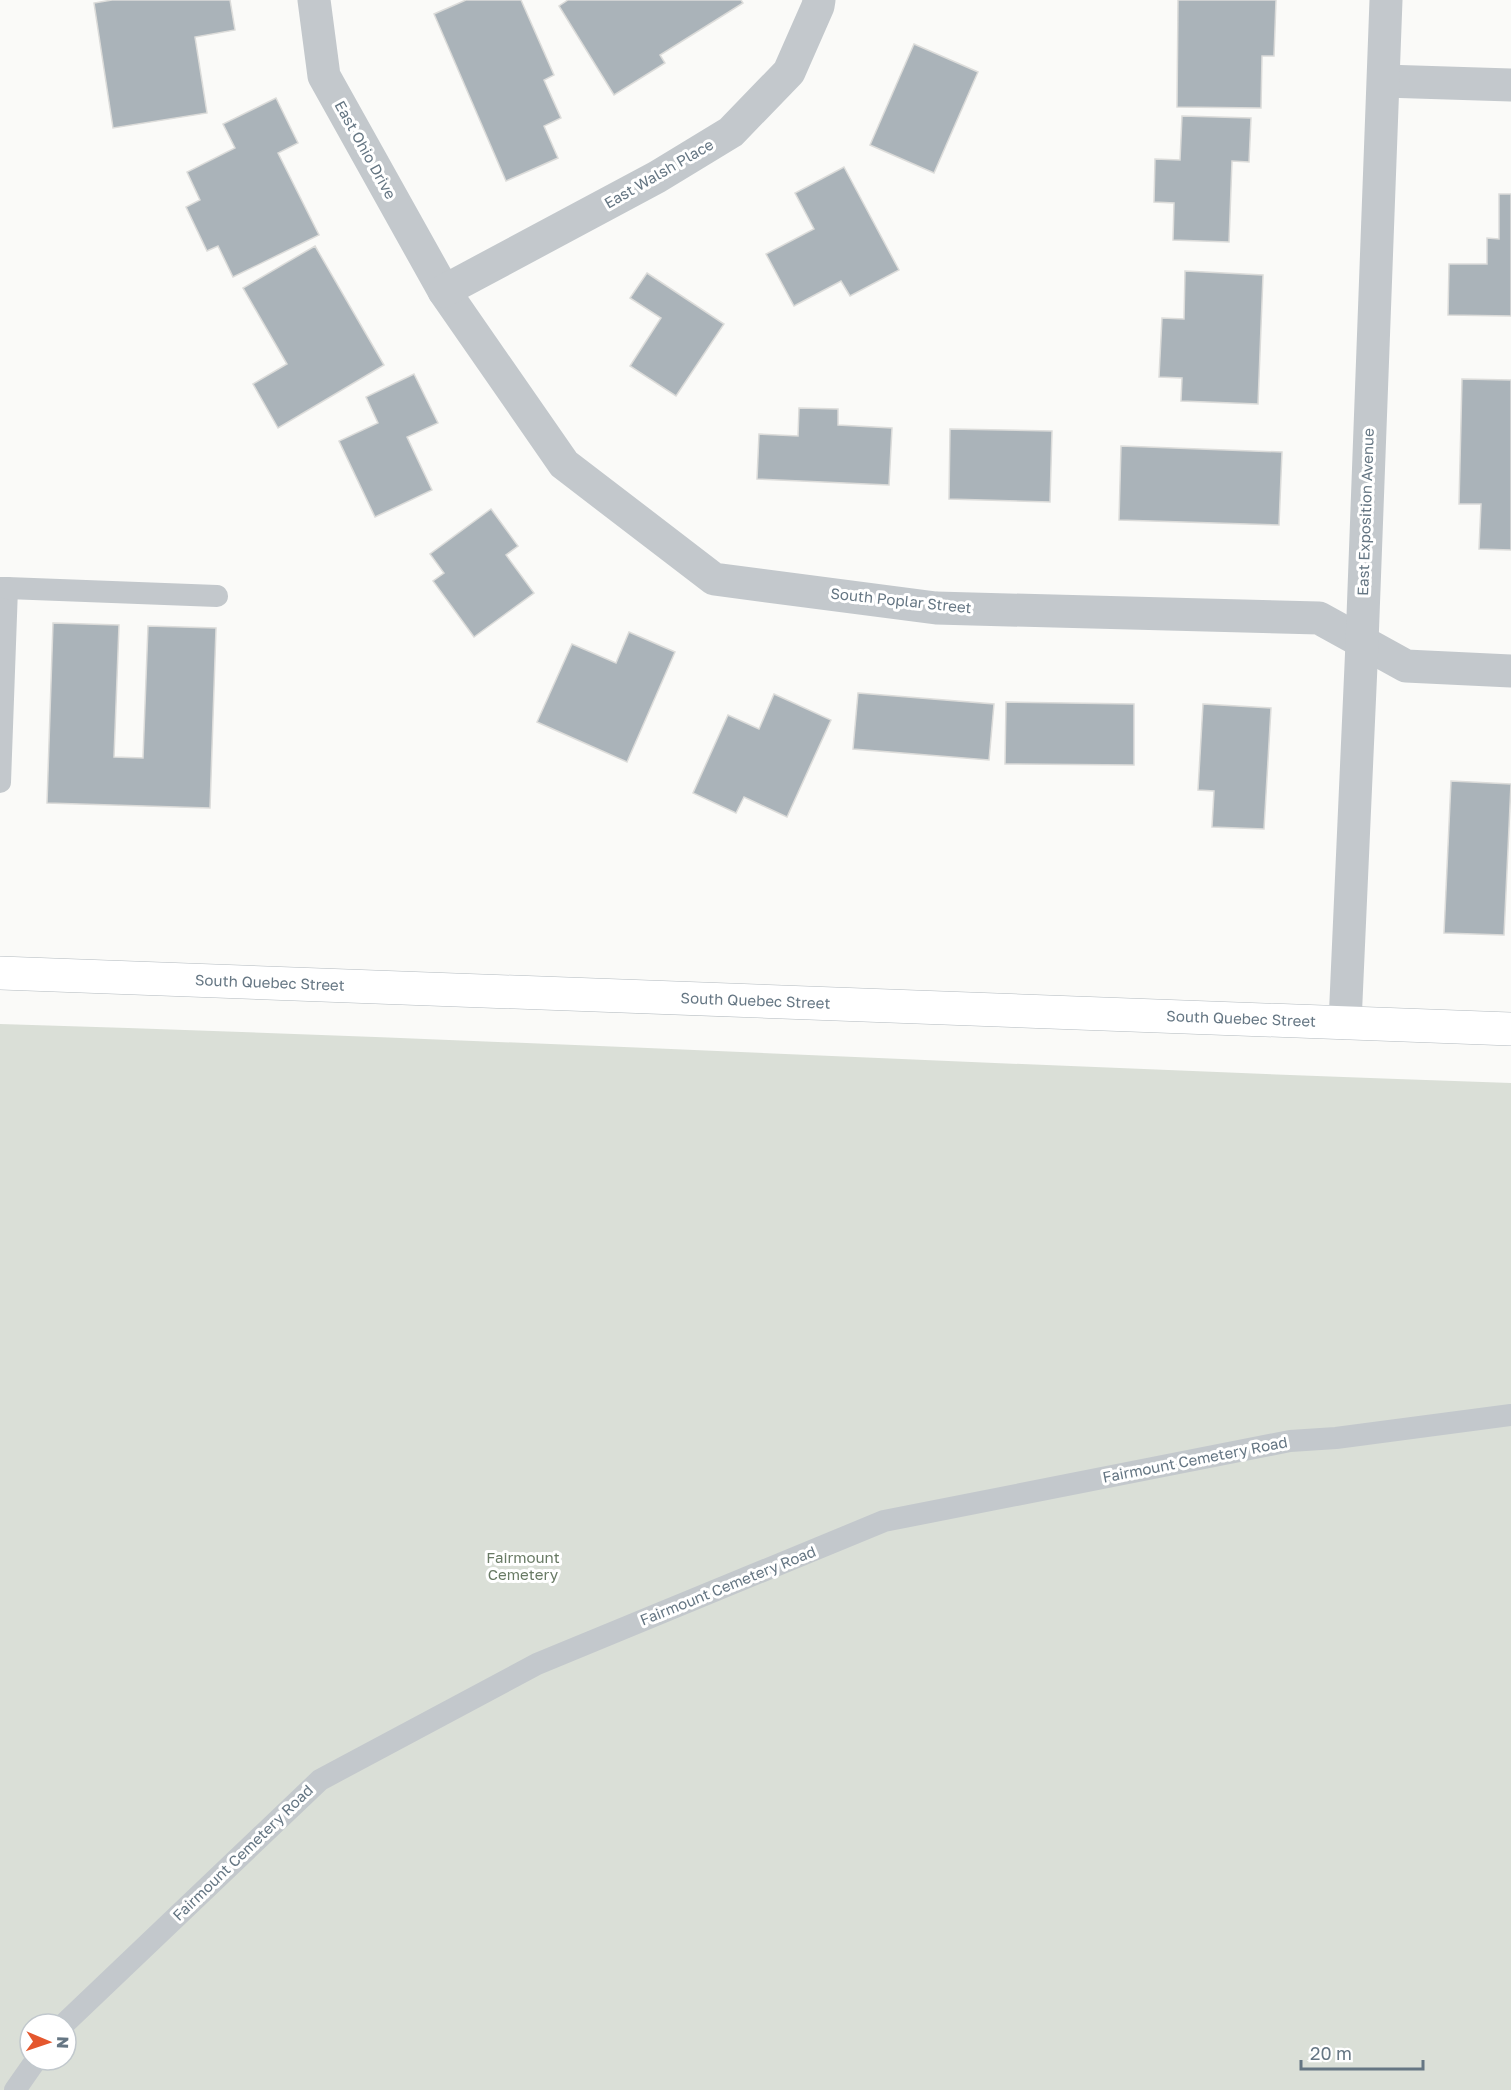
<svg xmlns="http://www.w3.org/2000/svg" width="1511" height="2090" font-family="'Golos Text',sans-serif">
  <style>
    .green { fill: #dadfd7; fill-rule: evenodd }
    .building { fill: #aab3b9; stroke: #dcdcda; stroke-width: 1.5 }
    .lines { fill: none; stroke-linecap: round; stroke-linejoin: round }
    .secondary-casing { stroke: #b3babf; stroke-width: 34 }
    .service { stroke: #c3c8cc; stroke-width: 22 }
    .minor { stroke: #c3c8cc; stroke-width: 33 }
    .secondary { stroke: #fff; stroke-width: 33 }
    .labels { text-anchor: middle; stroke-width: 6; stroke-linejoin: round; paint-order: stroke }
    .street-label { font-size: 15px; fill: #657683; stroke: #fff }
    .park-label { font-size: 15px; fill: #687a64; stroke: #fff }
  </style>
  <rect width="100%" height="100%" fill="#fafaf8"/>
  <path class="green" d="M0,1024C504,1039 1007,1066 1511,1083V2090H0ZM30,2024H66V2060H30Z"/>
  <g class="building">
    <path d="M112,0H230L235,30L195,37L207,113L113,128L94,3Z"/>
    <path d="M466,0H521L554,75L544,80L561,118L544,126L558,158L506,181L434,14Z"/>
    <path d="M568,0H741L743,3L660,55L665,63L614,95L559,6Z"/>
    <path d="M1178,0H1276L1274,56H1262L1261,108L1177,107Z"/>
    <path d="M914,44L978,72L934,173L870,145Z"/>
    <path d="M276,98L298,143L278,153L319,235L233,277L218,246L207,251L186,207L200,200L187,172L235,148L223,124Z"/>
    <path d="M1182,116L1251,118L1249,162L1232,161L1229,242L1173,240L1174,203L1154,202L1155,159L1180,160Z"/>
    <path d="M844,167L899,270L850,296L841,281L794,306L766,254L814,229L795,193Z"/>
    <path d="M1499,194H1511V316L1448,315L1449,264H1487V238L1499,239Z"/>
    <path d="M315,246L384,365L278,428L253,384L287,364L243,288Z"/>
    <path d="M1185,271L1263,275L1258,404L1181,401L1182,378L1159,377L1162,318L1184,319Z"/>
    <path d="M647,273L724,324L676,396L630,366L661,318L630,298Z"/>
    <path d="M414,374L438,423L407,437L432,490L375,517L339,441L378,423L366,397Z"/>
    <path d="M1462,379L1511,380V550L1479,549L1481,504H1459Z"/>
    <path d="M799,408L838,409V425L892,428L889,485L757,479L759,434L798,436Z"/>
    <path d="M950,429L1052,431L1050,502L949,499Z"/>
    <path d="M1121,446L1282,452L1279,525L1119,520Z"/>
    <path d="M491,509L518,546L506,555L534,593L474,637L433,581L444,573L430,554Z"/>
    <path d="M53,623L119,625L114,757L143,758L148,626L216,628L210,808L47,803Z"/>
    <path d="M629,632L675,652L627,762L537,722L572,644L616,663Z"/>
    <path d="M858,693L994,704L989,760L853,749Z"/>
    <path d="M774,694L831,720L787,817L744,797L736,813L693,793L728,715L759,729Z"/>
    <path d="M1006,702L1134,704V765L1005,764Z"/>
    <path d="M1203,704L1271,708L1264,829L1212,827L1214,791L1198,790Z"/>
    <path d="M1451,781L1511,784L1504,935L1444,933Z"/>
  </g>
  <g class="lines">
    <defs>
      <g id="secondary">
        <path id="s1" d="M0,973L1511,1029"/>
      </g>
    </defs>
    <use href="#secondary" class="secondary-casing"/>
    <g class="service">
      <path d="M0,588H7L0,782"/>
      <path d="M7,588L217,596"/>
      <path d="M64,2024L320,1780L537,1664L884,1521L1290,1441L1336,1438L1511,1415"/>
      <path d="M15,2090L36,2060"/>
    </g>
    <g class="minor">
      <path d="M314,0L324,76L444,291L564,464L714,579L936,608L1319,618L1406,666L1511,671"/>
      <path d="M1384,81L1511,85"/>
      <path d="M444,291L657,177L731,132L789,72L818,6L819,0"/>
      <path d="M1345,1023L1362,643L1386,0"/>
    </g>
    <use href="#secondary" class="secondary"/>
  </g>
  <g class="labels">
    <g class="street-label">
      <text transform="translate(365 150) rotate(61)" y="5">East Ohio Drive</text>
      <text transform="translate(659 174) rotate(-30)" y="5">East Walsh Place</text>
      <text transform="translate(1366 512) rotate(-88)" y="5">East Exposition Avenue</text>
      <text transform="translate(901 601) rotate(6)" y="5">South Poplar Street</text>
      <text dy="5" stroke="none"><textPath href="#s1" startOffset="270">South Quebec Street</textPath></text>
      <text dy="5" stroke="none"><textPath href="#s1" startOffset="756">South Quebec Street</textPath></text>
      <text dy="5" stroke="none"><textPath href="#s1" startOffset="1242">South Quebec Street</textPath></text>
      <text transform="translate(1195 1460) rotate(-11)" y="5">Fairmount Cemetery Road</text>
      <text transform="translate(728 1586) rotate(-22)" y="5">Fairmount Cemetery Road</text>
      <text transform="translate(243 1853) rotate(-44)" y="5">Fairmount Cemetery Road</text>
    </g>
    <g class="park-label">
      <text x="523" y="1563">Fairmount<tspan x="523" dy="17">Cemetery</tspan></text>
    </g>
  </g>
  <g transform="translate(48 2042) rotate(92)"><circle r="28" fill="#ffffff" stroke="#c1c8cd" stroke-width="1.5"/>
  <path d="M0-4.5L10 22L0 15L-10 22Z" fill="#e4572e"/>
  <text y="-9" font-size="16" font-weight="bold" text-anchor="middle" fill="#657683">N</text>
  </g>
  <path d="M1301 2060v9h122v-9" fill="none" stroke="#657683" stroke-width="3"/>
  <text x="1310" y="2060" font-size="18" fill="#657683" stroke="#ffffff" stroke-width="4.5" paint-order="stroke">20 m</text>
</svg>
